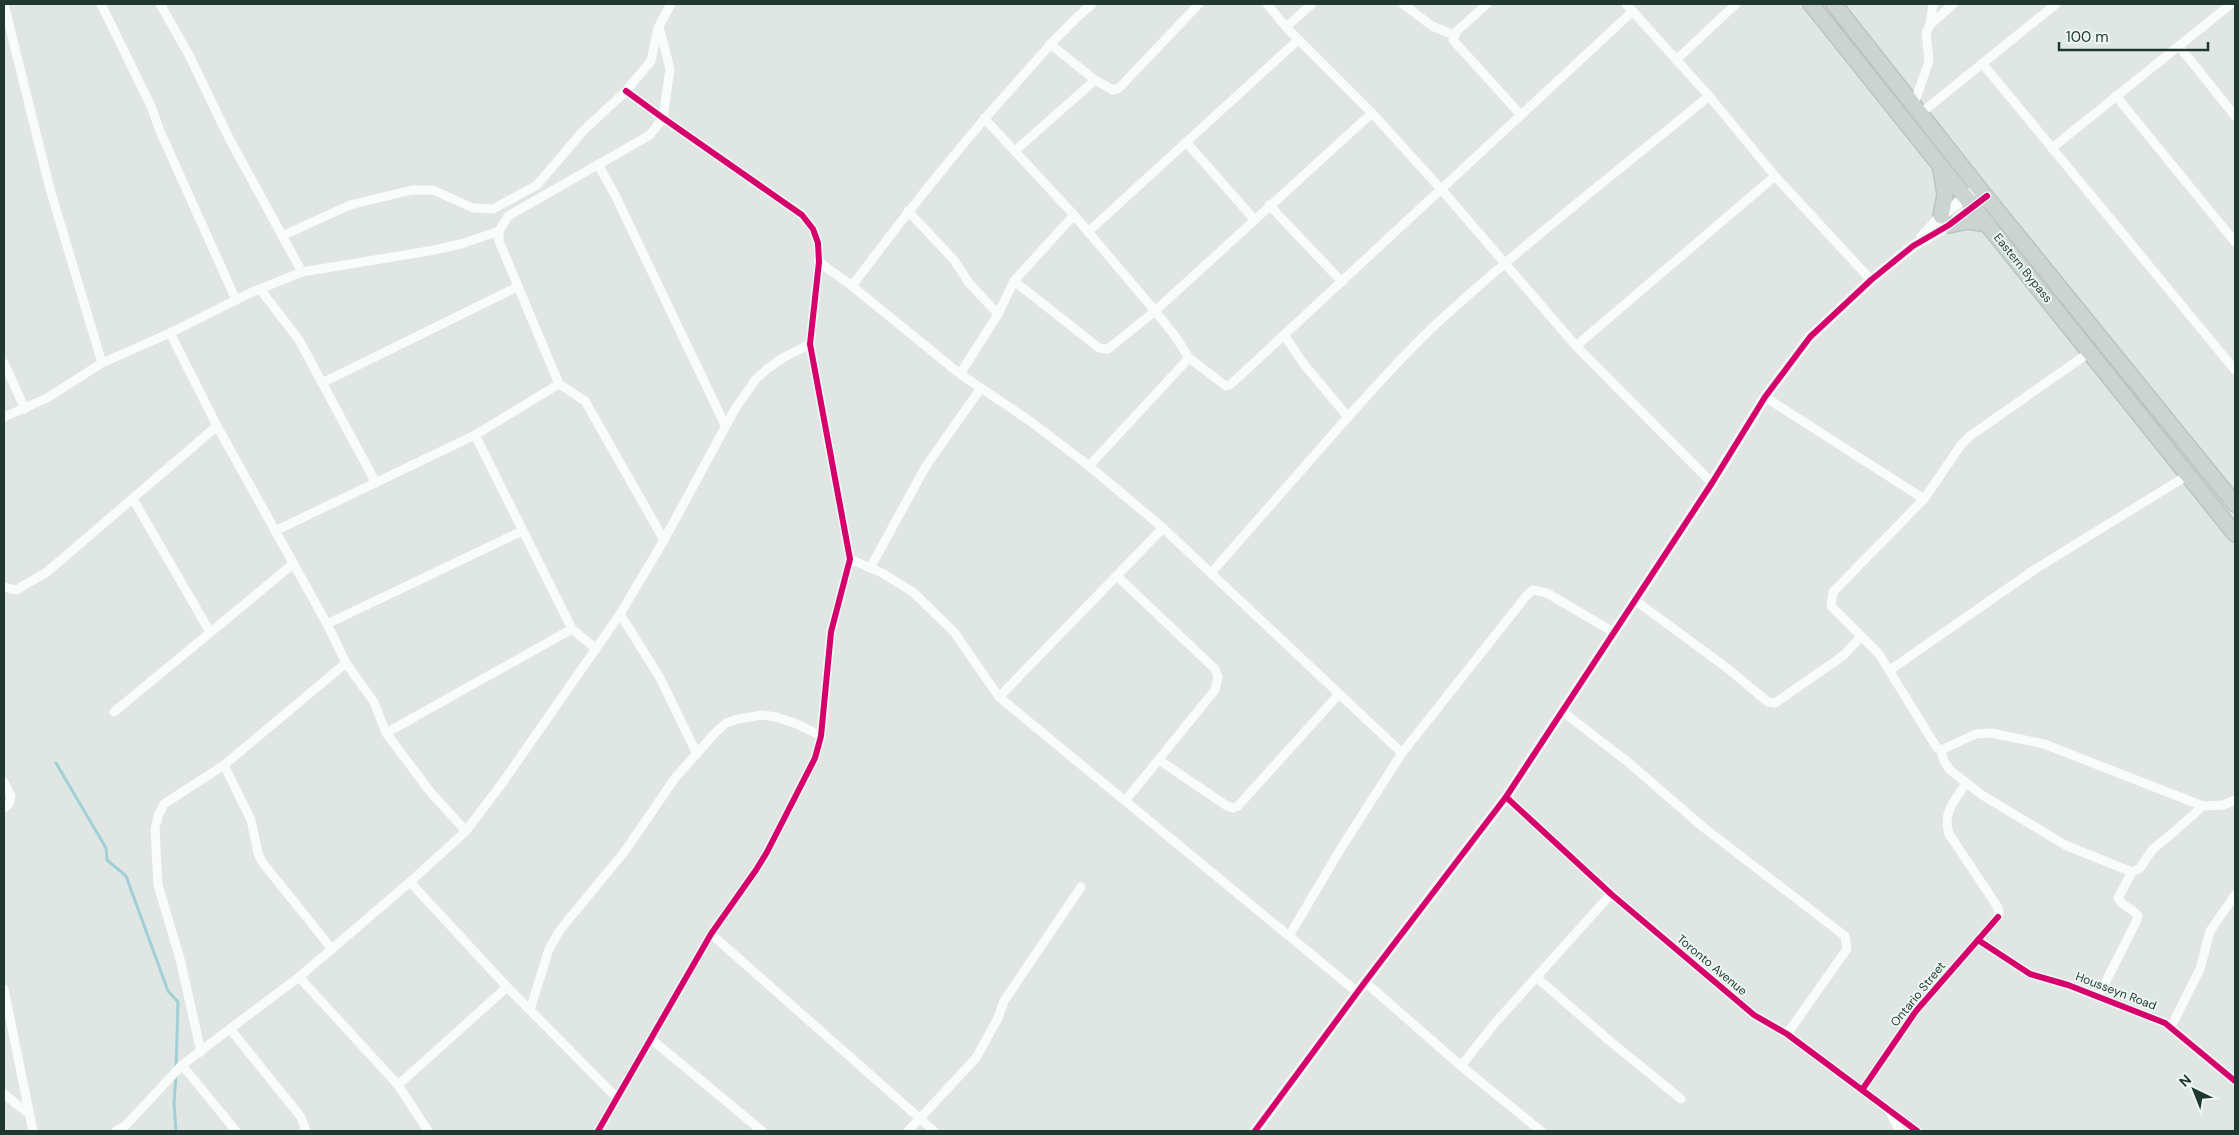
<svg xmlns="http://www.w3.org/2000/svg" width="2239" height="1135" font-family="'DM Sans',sans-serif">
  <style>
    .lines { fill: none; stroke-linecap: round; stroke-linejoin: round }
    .stream { stroke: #a0d0d5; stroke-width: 3 }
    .primary-casing { stroke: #bac3c0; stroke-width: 18 }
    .minor { stroke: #fafbfb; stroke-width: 9 }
    .tertiary { stroke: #fafbfb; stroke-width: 11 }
    .primary { stroke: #ccd4d1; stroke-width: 15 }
    .cycleway-casing { stroke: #edf6f1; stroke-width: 9 }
    .cycleway { stroke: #d6006c; stroke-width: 6 }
    .labels { text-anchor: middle; stroke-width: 4; stroke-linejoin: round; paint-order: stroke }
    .street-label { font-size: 12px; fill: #1f3831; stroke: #edf6f1 }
  </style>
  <rect width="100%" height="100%" fill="#e0e6e3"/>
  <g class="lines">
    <g class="stream">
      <path d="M56,763L106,848L107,860L126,876L168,991L178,1002L176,1068"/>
      <path d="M176,1131L174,1104L176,1074"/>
    </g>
    <defs>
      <g id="primary">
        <path d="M1811,4L2235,534"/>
        <path d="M1834,4L1978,187L2235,504"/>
        <path d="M1941,169L1945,195L1941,216"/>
        <path d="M1949,225L1968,221L1988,224"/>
      </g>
    </defs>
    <use href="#primary" class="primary-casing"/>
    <g class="minor">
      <path d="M4,4L50,189L102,363"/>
      <path d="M101,4L151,106L160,131L236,300"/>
      <path d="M160,4L189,55L229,138L302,272"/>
      <path d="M1267,4L1286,27L1372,113L1441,189L1576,346L1712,483"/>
      <path d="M1403,4L1432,26L1454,35"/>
      <path d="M1487,4L1457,31L1453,40L1520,114"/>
      <path d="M1626,4L1709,96L1775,176L1871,280"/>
      <path d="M1930,25L1933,4"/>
      <path d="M1286,27L1312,4"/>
      <path d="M1050,44L1095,80L1113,90L1119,88L1199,4"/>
      <path d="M2179,46L2235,116"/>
      <path d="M1676,60L1736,4"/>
      <path d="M1982,63L2235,370"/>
      <path d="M2116,96L2235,242"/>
      <path d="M1914,104L1929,61L1926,33L1930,25L1953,4"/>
      <path d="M1921,113L2056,4"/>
      <path d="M984,118L1074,215L1155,311L1175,336L1189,358L1226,386L1230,385L1633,11"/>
      <path d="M1186,142L1254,219"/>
      <path d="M2052,148L2231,4"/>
      <path d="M1016,150L1095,80"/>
      <path d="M598,164L616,197L725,425"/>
      <path d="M1269,205L1342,282"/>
      <path d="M908,211L954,260L969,283L998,314"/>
      <path d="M1088,232L1298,40"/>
      <path d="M282,236L350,205L412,190H433L473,208L493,209L537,185L583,131L626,91L651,61L658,28"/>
      <path d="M819,262L852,286L960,374L1030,421L1089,466L1163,528L1402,753"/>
      <path d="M1014,281L1099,348L1108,349L1155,311L1372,113"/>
      <path d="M852,286C905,215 959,146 1018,81C1041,55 1065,27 1092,4"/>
      <path d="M260,289L299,340L376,483"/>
      <path d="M170,333L217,426L327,624L346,663L374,702L386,733L432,794L466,831"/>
      <path d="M1576,346L1775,176"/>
      <path d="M2090,352L1970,436L1961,445L1924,499L1833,592L1831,606L1879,654L1937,748L1941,750L1976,734L1991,733L2044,744L2203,806L2223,805L2235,800"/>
      <path d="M4,363L25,409"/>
      <path d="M960,374L998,314L1014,281L1074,215"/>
      <path d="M322,383L517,287"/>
      <path d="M559,384L585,401L664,540"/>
      <path d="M1765,397L1924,499"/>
      <path d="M4,417L47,398L102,363L170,333L250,293L302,272L429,251L461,244L499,231"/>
      <path d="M1348,417C1376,386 1404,354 1434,326C1522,245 1617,172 1709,96"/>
      <path d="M475,435L572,629L596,649"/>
      <path d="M1089,466L1189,358"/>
      <path d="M133,499L210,632"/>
      <path d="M275,531L475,435L559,384L499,241V231L508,216L650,135L663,118L670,69L659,26L671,4"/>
      <path d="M850,559L882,573L913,592L954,632L999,697L1357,992"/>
      <path d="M870,568L926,466L981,388"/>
      <path d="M1211,573L1348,417L1303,363L1284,335"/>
      <path d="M1117,576L1215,669L1218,677L1215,690L1125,801"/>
      <path d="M4,587L16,590L47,572L217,426"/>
      <path d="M1636,601L1727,668L1768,702L1775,703L1844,655L1861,636"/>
      <path d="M620,614L660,678L697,754"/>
      <path d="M327,624L522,531"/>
      <path d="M1890,670L2037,568L2188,475"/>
      <path d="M999,697L1163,528"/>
      <path d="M114,712L293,564"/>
      <path d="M1563,712L1628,762L1703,827L1845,936L1847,949L1787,1034"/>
      <path d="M386,733L572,629"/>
      <path d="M1941,750L1944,761L1950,770L1982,795L2065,845L2132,872L2140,868L2152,850L2176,830L2203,806"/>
      <path d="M1159,760L1227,806L1233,808L1238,806L1339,694"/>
      <path d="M224,765L251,820L258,853L262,862L332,949"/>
      <path d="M4,782L11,796L9,804L4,808"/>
      <path d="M1506,797L1611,894L1754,1015L1787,1034L1917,1131"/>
      <path d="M410,882L507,987"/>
      <path d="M711,934L934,1131"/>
      <path d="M1289,936L1343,845L1402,753L1527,595L1533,590L1547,593L1615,633"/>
      <path d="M1978,940L2030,974L2068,985L2165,1023L2235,1081"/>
      <path d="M299,977L398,1085L428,1131"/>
      <path d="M1536,977L1611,1042L1681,1099"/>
      <path d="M1365,982L1461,1066L1541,1131"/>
      <path d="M4,989L33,1131"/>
      <path d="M2098,997L2137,920L2138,916C2133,908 2122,907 2118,898L2132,872"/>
      <path d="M530,1010L549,949L560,930L625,851L675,778L715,733L726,723L738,719L762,715L776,717L797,724L821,736"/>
      <path d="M2171,1027L2200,969L2210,931L2235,895"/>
      <path d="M230,1029L301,1117L306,1131"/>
      <path d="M651,1039L762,1131"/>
      <path d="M201,1052L180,959L158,885L155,829L158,816L164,804L224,765L346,663"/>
      <path d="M182,1065L236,1131"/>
      <path d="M1461,1066L1495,1023L1611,894"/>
      <path d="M398,1085L507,987L617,1098"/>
      <path d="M1862,1090L1916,1011L1998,917L1999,912L1997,906L1949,834C1942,812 1955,801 1966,783"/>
      <path d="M4,1094L29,1114"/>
      <path d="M1890,1112L1900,1131"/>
      <path d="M116,1131L126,1125L182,1065L299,977L410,882L466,831L503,782L620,614L664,540L735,409L756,379L766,370L781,359L810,344"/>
      <path d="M598,1131L711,934L756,870L767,852L815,758L821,736L831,632L850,559L810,344L819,262L818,243L813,229L802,215L663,118L626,91"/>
      <path d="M908,1131L976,1058L998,1018L1004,1001L1081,887"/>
    </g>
    <g class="tertiary">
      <path d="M1922,237L1941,216L1971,193"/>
      <path d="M1255,1131L1365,982L1506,797L1712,483L1765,397L1810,337L1871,280L1913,246L1949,225L1987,196"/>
    </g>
    <use href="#primary" class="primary"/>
    <defs>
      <g id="cycleway">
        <path d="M1506,797L1611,894L1754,1015L1787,1034L1917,1131"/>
        <path d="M1978,940L2030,974L2068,985L2165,1023L2235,1081"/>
        <path d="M1862,1090L1916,1011L1998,917"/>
        <path d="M598,1131L711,934L756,870L767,852L815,758L821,736L831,632L850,559L810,344L819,262L818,243L813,229L802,215L663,118L626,91"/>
        <path d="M1255,1131L1365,982L1506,797L1712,483L1765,397L1810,337L1871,280L1913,246L1949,225L1987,196"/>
      </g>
    </defs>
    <use href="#cycleway" class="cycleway-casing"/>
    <use href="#cycleway" class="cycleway"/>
  </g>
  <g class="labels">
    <g class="street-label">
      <text transform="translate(2023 268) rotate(51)" y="4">Eastern Bypass</text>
      <text transform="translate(1712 965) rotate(40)" y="4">Toronto Avenue</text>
      <text transform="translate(2116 991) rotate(21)" y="4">Housseyn Road</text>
      <text transform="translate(1918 994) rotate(-51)" y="4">Ontario Street</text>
    </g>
  </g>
  <rect width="2239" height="1135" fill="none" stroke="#1f3831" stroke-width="10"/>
  <g transform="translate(2194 1090) rotate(317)" stroke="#edf6f1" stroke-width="4" paint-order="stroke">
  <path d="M0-4L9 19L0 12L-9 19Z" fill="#1f3831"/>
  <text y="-8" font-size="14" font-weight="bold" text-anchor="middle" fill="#1f3831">N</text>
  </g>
  <path d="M2059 42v8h149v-8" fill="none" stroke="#1f3831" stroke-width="2.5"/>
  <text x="2066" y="42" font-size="15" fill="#1f3831" stroke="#edf6f1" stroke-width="4" paint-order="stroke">100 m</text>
</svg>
